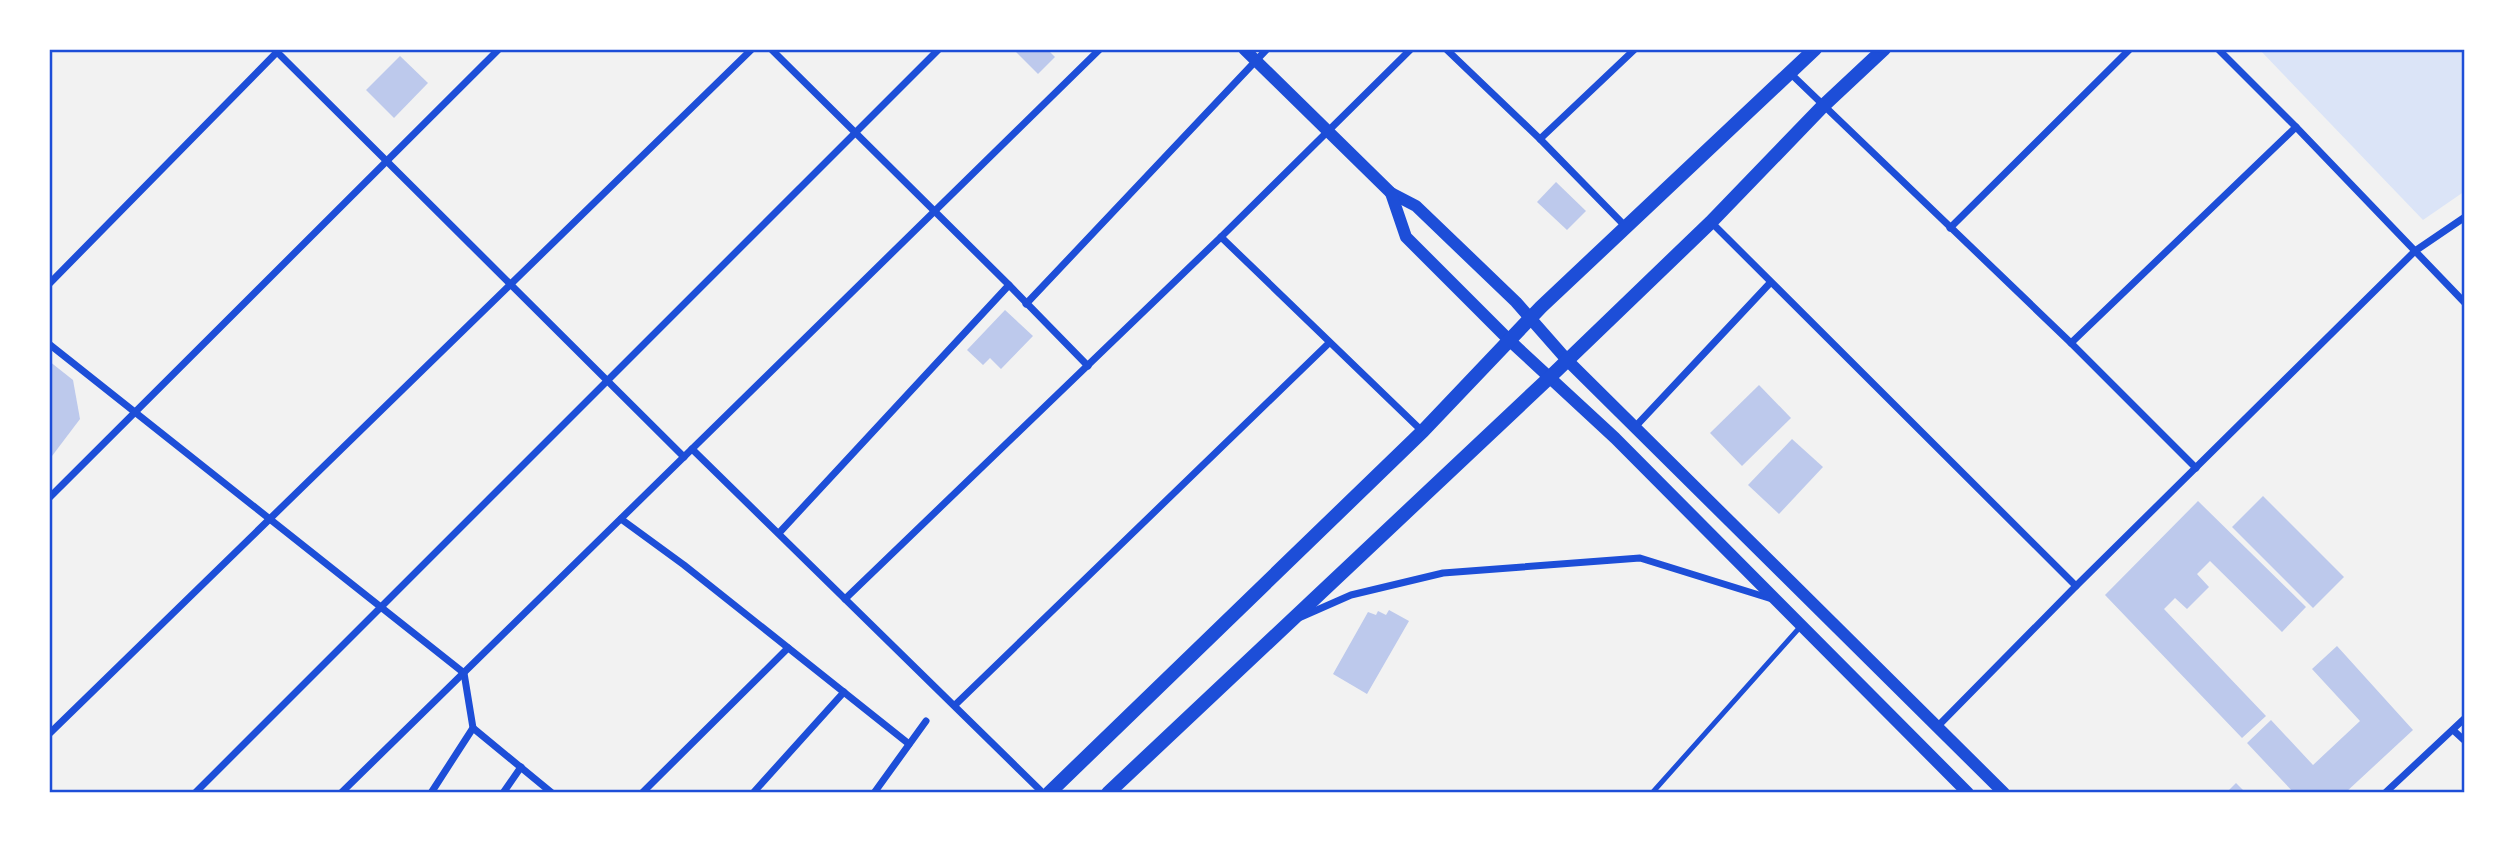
<svg xmlns="http://www.w3.org/2000/svg" width="2514" height="842" font-family="'Sofia Sans Condensed',sans-serif">
  <style>
    .green { fill: #dbe4f7 }
    .building { fill: #bdc9ec }
    .lines { fill: none; stroke-linecap: round; stroke-linejoin: round }
    .service { stroke: #1d4ed8; stroke-width: 5 }
    .minor { stroke: #1d4ed8; stroke-width: 7 }
    .tertiary { stroke: #1d4ed8; stroke-width: 12 }
    .secondary { stroke: #1d4ed8; stroke-width: 14 }
    .neatline { fill: none; stroke: #1d4ed8; stroke-width: 2.5 }
  </style>
  <rect width="100%" height="100%" fill="#f2f2f2"/>
  <path class="green" d="M2259,49H2465V191L2423,220Z"/>
  <g class="building">
    <path d="M1017,49H1047L1055,57L1038,74L1015,51Z"/>
    <path d="M400,56L428,83L394,118L366,90Z"/>
    <path d="M1556,182L1586,211L1567,230L1537,202Z"/>
    <path d="M1005,310L1033,336L1001,369L990,358L983,365L967,350Z"/>
    <path d="M49,361L73,380L80,419L49,460Z"/>
    <path d="M1759,385L1791,418L1742,466L1710,433Z"/>
    <path d="M1792,439L1823,467L1779,514L1748,485Z"/>
    <path d="M2263,496L2344,577L2313,608L2232,527Z"/>
    <path d="M2198,501L2306,607L2282,632L2210,561L2197,574L2209,587L2187,609L2175,598L2164,609L2266,716L2242,738L2105,595Z"/>
    <path d="M1389,610L1409,621L1367,694L1333,674L1368,612L1376,615L1378,611L1386,615Z"/>
    <path d="M2337,646L2413,730L2345,793H2294L2247,743L2271,720L2313,765L2360,721L2312,669Z"/>
    <path d="M2236,783L2246,793H2226Z"/>
  </g>
  <g class="lines">
    <path class="service" d="M1652,793L1801,626"/>
    <g class="minor">
      <path d="M274,49L684,457"/>
      <path d="M771,49L1009,285L1088,366"/>
      <path d="M1446,49L1540,139L1626,227"/>
      <path d="M2218,49L2296,127L2465,303"/>
      <path d="M49,50L50,49"/>
      <path d="M1790,73L2071,343L2196,468"/>
      <path d="M1540,139L1635,49"/>
      <path d="M1711,222L2076,586"/>
      <path d="M1950,228L2130,49"/>
      <path d="M1221,237L1422,431"/>
      <path d="M49,284L279,50"/>
      <path d="M1026,304L1267,49"/>
      <path d="M2071,343L2296,127"/>
      <path d="M49,344L464,673L473,728L431,793"/>
      <path d="M1635,427L1770,283"/>
      <path d="M692,449L1043,793"/>
      <path d="M49,498L499,49"/>
      <path d="M621,519L684,565L909,744"/>
      <path d="M779,533L1009,285"/>
      <path d="M845,599L1221,237L1411,49"/>
      <path d="M1301,617L1351,595L1443,573L1640,558L1772,599"/>
      <path d="M955,705L1329,343"/>
      <path d="M1937,727L2076,586L2415,251L2465,217"/>
      <path d="M473,728L552,793"/>
      <path d="M2453,730L2465,741"/>
      <path d="M49,734L752,49"/>
      <path d="M195,793L939,49"/>
      <path d="M341,793L1100,49"/>
      <path d="M503,793L521,767"/>
      <path d="M642,793L788,648"/>
      <path d="M753,793L844,692"/>
      <path d="M874,793L926,721"/>
      <path d="M2385,793L2465,718"/>
    </g>
    <g class="tertiary">
      <path d="M1244,49L1391,193L1416,206L1516,302L1567,360L2004,793"/>
      <path d="M1391,193L1406,237L1508,339L1615,438L1968,793"/>
    </g>
    <g class="secondary">
      <path d="M1049,793L1423,431L1541,307L1815,49"/>
      <path d="M1108,793L1550,377L1711,222L1822,107L1884,49"/>
    </g>
  </g>
  <rect width="2514" height="842" fill="none" stroke="#ffffff" stroke-width="102"/>
  <rect x="51" y="51" width="2412" height="740" class="neatline"/>
</svg>
